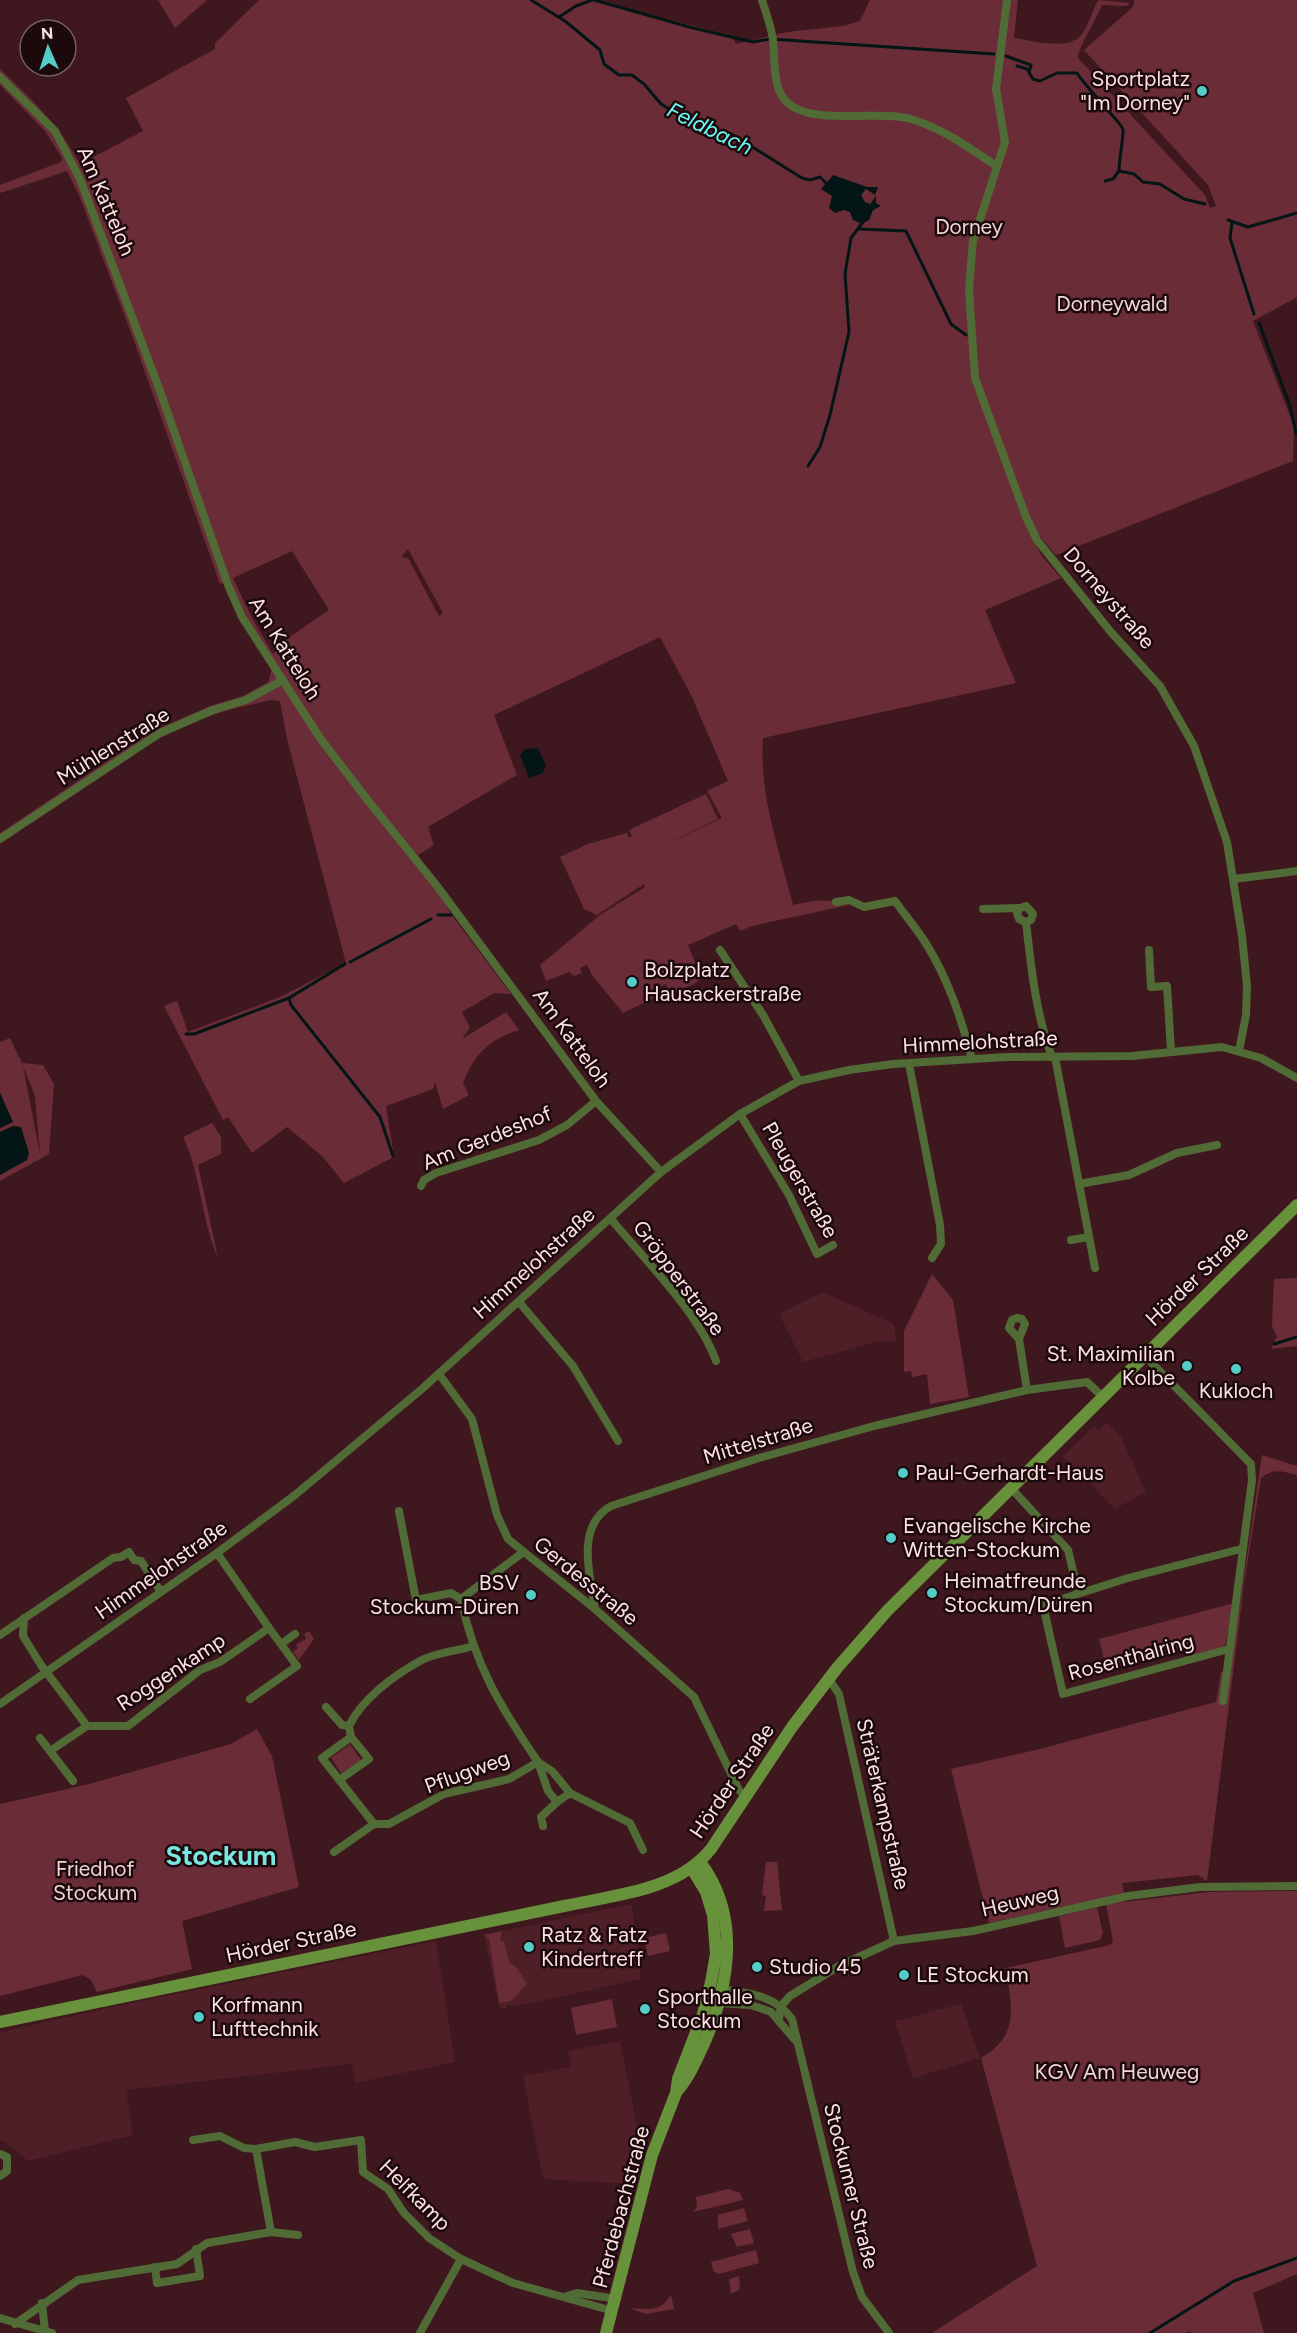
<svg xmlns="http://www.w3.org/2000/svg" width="1297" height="2333" font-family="Figtree,sans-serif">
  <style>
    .built { fill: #4f1f28 }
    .green { fill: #6a2d38; fill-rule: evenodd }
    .water { fill: #031514 }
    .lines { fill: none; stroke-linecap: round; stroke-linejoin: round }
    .stream { stroke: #031514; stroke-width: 3 }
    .minor { stroke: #506b36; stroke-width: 8 }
    .secondary { stroke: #67913a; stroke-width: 12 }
    .poi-dot { fill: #54cdc8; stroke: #1b090c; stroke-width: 2 }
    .labels { text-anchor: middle; stroke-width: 5; stroke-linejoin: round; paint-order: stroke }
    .poi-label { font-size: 21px; fill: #fde1e4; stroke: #1b090c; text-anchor: start }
    .street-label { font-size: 21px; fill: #fde1e4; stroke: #1b090c }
    .park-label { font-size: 21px; fill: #f1d5d8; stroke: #1b090c }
    .water-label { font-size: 22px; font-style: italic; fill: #6afaf3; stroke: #1b090c }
    .district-label { font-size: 27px; font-weight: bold; fill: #7ae6e0; stroke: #1b090c }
  </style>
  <rect width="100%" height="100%" fill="#3f171f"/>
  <g class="built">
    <path d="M823,1292L894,1324L896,1342L880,1341L803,1362L779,1314Z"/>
    <path d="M1107,1422L1121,1437L1146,1492L1115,1509L1063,1456L1094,1426L1099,1430Z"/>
    <path d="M632,1904L641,1979L512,2007L511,2004L506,2005L507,2008L500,2009L484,1935Z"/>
    <path d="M436,1941L455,2062L355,2083L352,2064L126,2090L133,2135L28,2161L3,2140L0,2141V2032L122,2005Z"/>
    <path d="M961,2004L980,2058L913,2078L895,2021Z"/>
    <path d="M620,2041L642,2151L631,2184L543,2179L523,2076L571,2067L568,2051Z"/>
  </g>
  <g class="green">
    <path d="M158,0H207L175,28Z"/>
    <path d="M259,0H594L732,36L736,44L787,32L843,26L860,21L870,0H1018L1014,38C1031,40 1069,52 1082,34C1089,25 1092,11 1098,0L1130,3L1127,6L1102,5C1098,16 1077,50 1078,58L1205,195L1210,208L1216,206L1208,185L1084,50L1133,7L1134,0H1297V297L1253,321L1294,426L1293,461L1056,555L1037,533L1031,536L1042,556L1061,578L985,610L1016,683L763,738C759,795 779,849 793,905C814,900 827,898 849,905L752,926L740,931L736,924L688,945L702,979L670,997L666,984L658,987L660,995L623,1013L592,975L587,965L580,968L582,973L574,976L569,972L546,981L540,965L600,915L645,887L644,884L597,915L584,909L560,857L588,844L627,833L629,838L632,836L629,830L706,794L718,819L646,854L722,818L707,791L728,781L692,697L660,637L494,715L517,775L428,827L434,845L418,855L451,914L511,994L494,993L462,1012L470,1027L462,1039L506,1012L519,1030C489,1040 475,1053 463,1083L469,1095L443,1109L435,1082L433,1089L386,1106L394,1157L344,1183L323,1157L287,1127L252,1153L228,1117L223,1120L164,1006L177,1001L188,1032L280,997L346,963L287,739L280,701L271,700C252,705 231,708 213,715C135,742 67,798 0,844V833L151,732L210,706L243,696L268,682L274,662L245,614L230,580L220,584L133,338L79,195L67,171L0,193V185L61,162L62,158L45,131L0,85V69C33,101 58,123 80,164L143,131L126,98L215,49V43ZM408,549L443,613L439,616L408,558L401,557ZM292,551L329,610L288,638L273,654L251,616L233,578Z"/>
    <path d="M10,1038L22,1063L43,1065L54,1084L49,1154L0,1181V1128L13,1122L0,1093V1042ZM23,1066L35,1096L40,1154Z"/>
    <path d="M212,1123L221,1137V1154L198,1165L218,1258C201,1219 201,1175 183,1137Z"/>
    <path d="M932,1274L953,1300L969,1397L930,1404L927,1374L912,1377L911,1371L904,1372V1331Z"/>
    <path d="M1297,1278V1346L1271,1349L1277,1336L1272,1326L1274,1279Z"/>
    <path d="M1262,1455L1297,1466V1475C1282,1471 1273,1468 1261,1478L1244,1584L1207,1881L1198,1875L1122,1883L1124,1893L989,1923L951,1769L1032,1751L1216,1702L1221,1672L1230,1673Z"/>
    <path d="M1234,1603L1225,1646L1188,1657L1185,1649L1107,1670L1099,1639Z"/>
    <path d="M309,1631L314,1639L299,1660L293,1652L298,1648L296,1645L306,1639L304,1634Z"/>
    <path d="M257,1729L272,1756L299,1887L182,1921L192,1969L97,1992L91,1980L83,1975L0,1996V1804L89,1784L231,1744Z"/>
    <path d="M350,1744L361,1760L341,1773L331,1758Z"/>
    <path d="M766,1862H777L782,1910L764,1911L766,1896L762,1895Z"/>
    <path d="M1297,1891V2274L1253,2293L1264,2333H1191L1190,2331L1185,2333H932L1037,2266L981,2058C1021,2035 1011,2006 1006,1968L1110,1945L1113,1942L1106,1904L1208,1892Z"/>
    <path d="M1097,1907L1103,1933L1100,1940L1065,1948L1059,1916Z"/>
    <path d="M502,1931L500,1941H504L509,1962L517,1968L527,1984L511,2001L499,2003L489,1939L484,1935Z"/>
    <path d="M666,1933L670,1951L648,1956L644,1938Z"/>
    <path d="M612,1999L617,2027L576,2035L571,2008Z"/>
    <path d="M728,2189L740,2193L743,2200L693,2212L697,2207L696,2197Z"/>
    <path d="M744,2208L748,2221L718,2229V2215Z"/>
    <path d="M750,2229L754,2243L737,2247L731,2234Z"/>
    <path d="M756,2250L759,2263L719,2274L714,2272L711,2262Z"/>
    <path d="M739,2276L740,2289L731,2294L729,2279Z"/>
    <path d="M671,2295L674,2309L646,2314L630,2308C646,2308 660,2314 671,2295Z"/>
  </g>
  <g class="water">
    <path d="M833,175L867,187H878L875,195L866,189L861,195L865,202L870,204L876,196V203L881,206L873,210L869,220L862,224L853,220L850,212L844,210L835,213L829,208L832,196L821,189Z"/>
    <path d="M538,748L546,765L543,773L529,778L520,755L525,749Z"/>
    <path d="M0,1093L13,1122L0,1128Z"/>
    <path d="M13,1126L21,1127L29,1153L27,1160L0,1175V1132Z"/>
  </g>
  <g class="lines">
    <g class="stream">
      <path d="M531,0L565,21L600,50L604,64L619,75H632L644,84L661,104L696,125L733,135L802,178L810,180L820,177L828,185"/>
      <path d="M594,0L693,28L753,42L770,39L994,54"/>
      <path d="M559,17L576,6L592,0"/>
      <path d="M1006,56L1031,65L1029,72"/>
      <path d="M1017,66L1027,69L1033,79L1040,81L1057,73H1077C1084,85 1124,126 1123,130C1123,144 1119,157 1119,171L1134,174L1143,182L1160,184L1184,199L1205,204"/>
      <path d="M1105,181L1113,179L1119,171"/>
      <path d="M1228,220L1248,227L1297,213"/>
      <path d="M1232,223L1230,238L1254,314"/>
      <path d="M859,229L906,231L951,324L966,335"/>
      <path d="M1259,323L1290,406L1296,433"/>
      <path d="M808,466L820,447L830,415L849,332L845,274L851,238L863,222"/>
      <path d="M438,915H451"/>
      <path d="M350,962L431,919"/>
      <path d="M289,998L291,1005L380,1117L393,1156"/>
      <path d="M186,1034H194L289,998L345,964"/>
      <path d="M1274,1344L1297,1337"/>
      <path d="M1150,2333L1234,2281L1297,2258"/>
    </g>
    <g class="minor">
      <path d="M762,0C766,13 771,26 773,40C775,56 773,75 779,90C794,131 873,109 907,118C939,126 968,147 995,165"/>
      <path d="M1007,0L996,89L1005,142L973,241L969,291L975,378L1026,517L1037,540L1110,631L1160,686L1194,746L1227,842L1242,936L1247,986L1246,1015L1239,1051"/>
      <path d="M0,77L55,131L80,179L160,391L228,585L242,617L320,738L366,798L437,886L596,1101L661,1172"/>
      <path d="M0,839L160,733L213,710L246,700L283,680"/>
      <path d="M1234,879L1297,871"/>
      <path d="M836,902L849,900L864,907L895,901C905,915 916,928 925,942C948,978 961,1018 972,1059"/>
      <path d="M983,909L1020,908"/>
      <path d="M1026,922L1019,919L1017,913L1020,908L1026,906L1033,914L1031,920L1026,922C1031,967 1036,1015 1052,1057"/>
      <path d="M720,950L763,1015L799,1081"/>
      <path d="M1149,950L1151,987L1167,986L1171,1051"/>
      <path d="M1055,1057L1095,1268"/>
      <path d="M909,1064L940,1225L941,1244L932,1258"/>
      <path d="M740,1114L789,1195L817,1254L833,1245"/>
      <path d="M1079,1184L1129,1175L1177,1153L1217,1145"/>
      <path d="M421,1186L424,1180L436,1173L539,1140L567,1125L596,1101"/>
      <path d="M611,1219C644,1259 699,1313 716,1361"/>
      <path d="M1071,1240L1089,1237"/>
      <path d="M519,1302L573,1366L618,1441"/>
      <path d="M1019,1339L1009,1328L1012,1320L1017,1318L1022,1319L1025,1324L1019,1339L1027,1390"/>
      <path d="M1144,1355L1251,1464L1252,1480L1223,1701"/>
      <path d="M439,1374L472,1419L497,1515L508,1539L595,1609L694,1697L739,1790L745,1796"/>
      <path d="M1010,1487L1068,1550L1078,1592"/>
      <path d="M399,1511L416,1600L451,1593L461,1599"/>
      <path d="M217,1553L269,1628"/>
      <path d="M595,1609C590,1576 575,1526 611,1506L759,1458L874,1426L1027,1390L1087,1382L1102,1396"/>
      <path d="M24,1618L23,1636L41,1665L87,1726H128L200,1670L220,1662L269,1628L297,1666L250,1699"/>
      <path d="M0,1635L113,1558L121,1557L129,1552L134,1560L141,1561L161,1592"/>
      <path d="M281,1644L295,1634"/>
      <path d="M1229,1649L1063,1694L1043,1605L1128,1578L1241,1549"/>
      <path d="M829,1679L839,1694L894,1941"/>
      <path d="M0,1704L217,1553L295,1495L423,1388L661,1172L740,1114L799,1081L849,1070L893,1064L1006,1057L1132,1056L1222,1047L1261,1058L1297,1078"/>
      <path d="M326,1707L342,1725L349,1726"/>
      <path d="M40,1738L50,1751"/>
      <path d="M538,1762L552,1771L570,1793L630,1823L643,1850"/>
      <path d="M538,1762L548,1791L557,1802L570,1793"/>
      <path d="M339,1780L369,1759L351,1737"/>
      <path d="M73,1781L50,1751L87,1726"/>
      <path d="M374,1824L322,1758L351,1737L349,1726C362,1699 393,1676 420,1661C434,1653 457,1651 473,1646"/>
      <path d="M543,1826L541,1817L557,1802"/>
      <path d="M334,1852L374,1824H389L444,1794L509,1779L538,1762C500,1706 475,1666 461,1599L522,1553"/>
      <path d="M722,1989C749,1993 775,1995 792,2019L853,2272L862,2297L889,2333"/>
      <path d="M718,2003L751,2005L771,2012L795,2040"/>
      <path d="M779,2019L781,2006L790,1996L839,1966L894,1941L973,1931L1128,1896L1200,1887L1297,1886"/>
      <path d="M193,2140L220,2136L244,2148L256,2149L295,2142L315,2147L361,2140L363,2172L388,2189L404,2213L429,2238L461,2259L513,2283L613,2311"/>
      <path d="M256,2149L271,2232"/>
      <path d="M0,2154L7,2157V2171L0,2176"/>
      <path d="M155,2267L157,2283L200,2276L196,2249"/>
      <path d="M567,2296L577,2293L617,2299"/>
      <path d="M42,2303L45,2331"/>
      <path d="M0,2318L52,2333"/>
      <path d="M15,2324L78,2280L177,2264L207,2243L271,2232L298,2235"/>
      <path d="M420,2333L461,2259"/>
    </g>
    <g class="secondary">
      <path d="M0,2022L564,1906C614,1895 677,1891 711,1849L792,1727L837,1668L887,1611L1297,1205"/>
      <path d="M678,2090C689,2077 696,2061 703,2046C729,1987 742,1917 700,1862"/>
      <path d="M606,2333L652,2155L676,2093L678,2079L703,2014L711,1982L716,1954L713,1915L706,1892L692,1869"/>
    </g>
  </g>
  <g class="poi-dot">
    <circle cx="1202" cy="91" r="6"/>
    <circle cx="632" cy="982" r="6"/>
    <circle cx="1187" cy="1366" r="6"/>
    <circle cx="1236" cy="1369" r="6"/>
    <circle cx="903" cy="1473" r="6"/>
    <circle cx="891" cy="1538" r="6"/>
    <circle cx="932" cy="1593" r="6"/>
    <circle cx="531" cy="1595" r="6"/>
    <circle cx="529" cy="1947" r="6"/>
    <circle cx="757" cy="1967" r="6"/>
    <circle cx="904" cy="1975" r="6"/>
    <circle cx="645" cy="2009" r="6"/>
    <circle cx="199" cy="2017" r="6"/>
  </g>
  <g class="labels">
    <g class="poi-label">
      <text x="1190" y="86" text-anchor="end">Sportplatz<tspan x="1190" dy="24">"Im Dorney"</tspan></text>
      <text x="644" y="977">Bolzplatz<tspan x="644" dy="24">Hausackerstraße</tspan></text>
      <text x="1175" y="1361" text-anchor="end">St. Maximilian<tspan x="1175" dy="24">Kolbe</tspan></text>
      <text x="1236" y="1398" text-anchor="middle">Kukloch</text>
      <text x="915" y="1480">Paul-Gerhardt-Haus</text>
      <text x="903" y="1533">Evangelische Kirche<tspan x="903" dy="24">Witten-Stockum</tspan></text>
      <text x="944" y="1588">Heimatfreunde<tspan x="944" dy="24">Stockum/Düren</tspan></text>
      <text x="519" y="1590" text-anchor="end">BSV<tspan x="519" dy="24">Stockum-Düren</tspan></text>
      <text x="541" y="1942">Ratz &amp; Fatz<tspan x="541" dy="24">Kindertreff</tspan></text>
      <text x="769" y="1974">Studio 45</text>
      <text x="916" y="1982">LE Stockum</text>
      <text x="657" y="2004">Sporthalle<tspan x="657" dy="24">Stockum</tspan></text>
      <text x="211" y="2012">Korfmann<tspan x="211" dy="24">Lufttechnik</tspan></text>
    </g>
    <g class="street-label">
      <text transform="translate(106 201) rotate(67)" y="7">Am Katteloh</text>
      <text transform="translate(1109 598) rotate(49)" y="7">Dorneystraße</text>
      <text transform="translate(285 648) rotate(58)" y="7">Am Katteloh</text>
      <text transform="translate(113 746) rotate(-32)" y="7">Mühlenstraße</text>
      <text transform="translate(572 1038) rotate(54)" y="7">Am Katteloh</text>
      <text transform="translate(980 1042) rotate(-3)" y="7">Himmelohstraße</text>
      <text transform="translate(487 1138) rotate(-22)" y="7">Am Gerdeshof</text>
      <text transform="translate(800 1180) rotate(60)" y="7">Pleugerstraße</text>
      <text transform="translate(534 1263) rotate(-42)" y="7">Himmelohstraße</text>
      <text transform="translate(1197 1276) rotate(-44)" y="7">Hörder Straße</text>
      <text transform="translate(679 1278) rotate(53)" y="7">Gröpperstraße</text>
      <text transform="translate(758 1441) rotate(-17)" y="7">Mittelstraße</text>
      <text transform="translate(161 1570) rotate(-35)" y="7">Himmelohstraße</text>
      <text transform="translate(586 1581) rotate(39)" y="7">Gerdesstraße</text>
      <text transform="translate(1131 1657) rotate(-15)" y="7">Rosenthalring</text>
      <text transform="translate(171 1672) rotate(-33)" y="7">Roggenkamp</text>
      <text transform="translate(467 1772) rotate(-20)" y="7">Pflugweg</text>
      <text transform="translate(732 1781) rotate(-56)" y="7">Hörder Straße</text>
      <text transform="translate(883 1804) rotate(77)" y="7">Sträterkampstraße</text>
      <text transform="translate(1020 1901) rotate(-13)" y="7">Heuweg</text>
      <text transform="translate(291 1942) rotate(-12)" y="7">Hörder Straße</text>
      <text transform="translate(851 2186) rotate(76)" y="7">Stockumer Straße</text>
      <text transform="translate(415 2195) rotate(45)" y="7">Helfkamp</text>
      <text transform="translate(621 2207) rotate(-75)" y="7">Pferdebachstraße</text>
    </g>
    <g class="park-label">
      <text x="969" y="234">Dorney</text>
      <text x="1112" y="311">Dorneywald</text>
      <text x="95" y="1876">Friedhof<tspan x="95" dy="24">Stockum</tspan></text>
      <text x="1117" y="2079">KGV Am Heuweg</text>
    </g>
    <g class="water-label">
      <text transform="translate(710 128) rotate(26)" y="8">Feldbach</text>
    </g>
    <g class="district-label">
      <text x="221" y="1865">Stockum</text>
    </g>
  </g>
  <g transform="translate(48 48) rotate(357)"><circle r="28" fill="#1b090c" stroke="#755f62" stroke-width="1.5"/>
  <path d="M0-4.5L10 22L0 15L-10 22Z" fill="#54cdc8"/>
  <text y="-9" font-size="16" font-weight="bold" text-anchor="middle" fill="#fde1e4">N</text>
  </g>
</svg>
